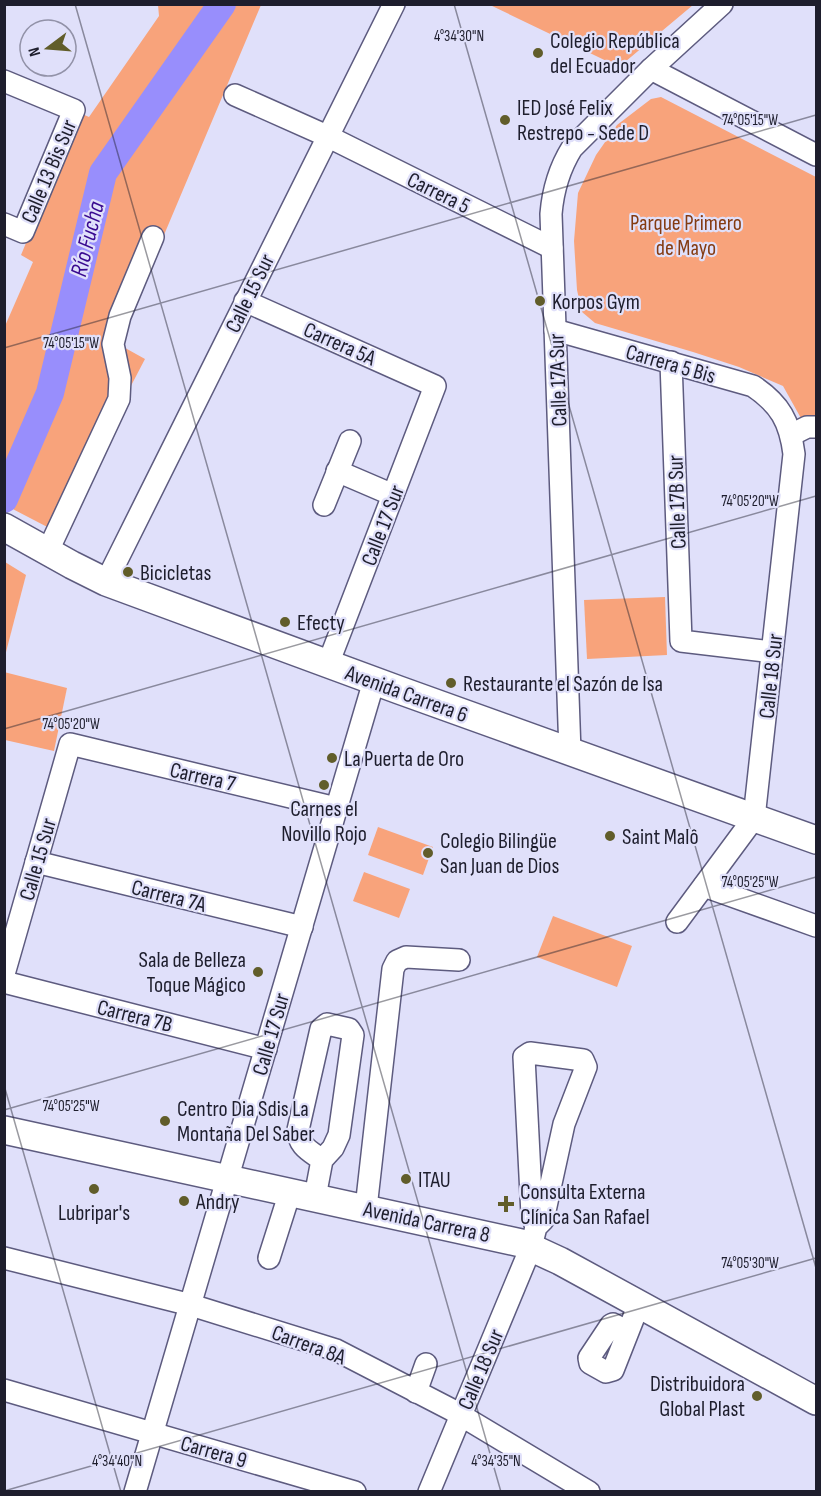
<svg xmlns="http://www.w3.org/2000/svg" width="821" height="1496" font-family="'Sofia Sans Condensed',sans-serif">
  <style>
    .green { fill: #f8a37b }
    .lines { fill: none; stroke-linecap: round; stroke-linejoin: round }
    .river { stroke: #988efc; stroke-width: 28 }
    .minor-casing { stroke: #5d5b7f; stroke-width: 24 }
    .major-casing { stroke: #5d5b7f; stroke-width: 30 }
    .minor { stroke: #fff; stroke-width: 21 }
    .major { stroke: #fff; stroke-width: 27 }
    .ticks { fill: none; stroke: #1e1e2d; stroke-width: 1.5; stroke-opacity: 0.45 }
    .poi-dot { fill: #615d2a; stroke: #e0e0fa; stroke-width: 2 }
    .labels { text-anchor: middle; stroke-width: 4.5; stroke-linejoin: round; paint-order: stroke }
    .poi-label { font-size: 22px; fill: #1e1e2d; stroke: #e0e0fa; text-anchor: start }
    .street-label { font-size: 22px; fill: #1e1e2d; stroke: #e0e0fa }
    .park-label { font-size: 22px; fill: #843b12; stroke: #e0e0fa }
    .water-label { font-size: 24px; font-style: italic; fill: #380990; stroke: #e0e0fa }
    .ticks-label { font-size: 15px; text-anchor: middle; fill: #1e1e2d; stroke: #e0e0fa; stroke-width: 4.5; stroke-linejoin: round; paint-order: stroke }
  </style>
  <rect width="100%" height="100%" fill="#e0e0fa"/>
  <g class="green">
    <path d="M158,5H261L118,344L145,359L55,531L5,505V326L33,262L21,255L80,113L89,117L159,16Z"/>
    <path d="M490,5H489H693L619,67Z"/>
    <path d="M661,97L816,177V434L807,429L783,386L739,367L693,352L595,323L582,312L577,290L574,241L578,193L596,155L617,125L651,99Z"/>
    <path d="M5,562L26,575L5,656Z"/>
    <path d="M665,597L667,655L587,659L584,600Z"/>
    <path d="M4,672L67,688L54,751L5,740Z"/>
    <path d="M378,827L433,847L423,875L368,855Z"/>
    <path d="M364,872L410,889L399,918L353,901Z"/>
    <path d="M553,916L632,946L617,987L537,957Z"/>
  </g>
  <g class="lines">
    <path class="river" d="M4,499L50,393L103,173L222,4"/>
    <defs>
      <g id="minor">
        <path d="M651,69L816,155"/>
        <path d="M4,81L74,110L23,232L4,224"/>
        <path d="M235,95L327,136L552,248"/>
        <path d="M245,301L435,386L328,664"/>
        <path d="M555,330L753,386C780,404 790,422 794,454L754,818L677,922"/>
        <path d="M671,362L681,641L772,652"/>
        <path d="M791,435L807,427H816"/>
        <path d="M337,471L393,495"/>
        <path d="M324,505L350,441"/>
        <path d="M45,551L53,540L119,399L120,378L113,344L120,316L153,237"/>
        <path d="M106,582L394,4"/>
        <path d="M570,752L551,214C553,189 559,169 572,148L651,69L722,4"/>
        <path d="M36,862L302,927"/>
        <path d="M704,886L816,926"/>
        <path d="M4,974L70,744L336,808"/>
        <path d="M4,982L266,1049"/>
        <path d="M315,1197L322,1160L333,1148L339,1135L353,1035L349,1029L327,1024L321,1029L298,1130C298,1146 310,1151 322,1160"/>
        <path d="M366,1208L393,969L397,961L406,957L459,960"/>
        <path d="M4,1258L191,1305L336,1350L452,1410L589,1492"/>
        <path d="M269,1258L290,1192"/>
        <path d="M628,1332L613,1324L611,1325L589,1358L590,1363L606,1372L613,1370L639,1304"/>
        <path d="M4,1390L355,1492"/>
        <path d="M416,1392L426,1364"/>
        <path d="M135,1492L374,681"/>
        <path d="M429,1492L531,1247L536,1227L543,1220L564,1124L586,1067L583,1060L530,1053L524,1057L532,1215L536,1227"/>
      </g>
      <g id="major">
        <path d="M4,527L72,565L106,582L399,690L816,840"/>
        <path d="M4,1130L521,1243L560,1261L816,1401"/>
      </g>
    </defs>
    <use href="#minor" class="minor-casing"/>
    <use href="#major" class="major-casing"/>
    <use href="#minor" class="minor"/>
    <use href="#major" class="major"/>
  </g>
  <path class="ticks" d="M75,4L501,1492M454,4L816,1268M4,348L816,115M4,729L816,496M4,1085L121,1492M4,1110L816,877M4,1491L816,1258"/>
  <g class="poi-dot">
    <circle cx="538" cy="53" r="6"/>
    <circle cx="505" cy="120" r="6"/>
    <circle cx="540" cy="301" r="6"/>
    <circle cx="128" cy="572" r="6"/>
    <circle cx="285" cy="622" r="6"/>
    <circle cx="451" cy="683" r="6"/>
    <circle cx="332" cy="758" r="6"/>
    <circle cx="324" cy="785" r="6"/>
    <circle cx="610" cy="836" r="6"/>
    <circle cx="428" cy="853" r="6"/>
    <circle cx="258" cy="972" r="6"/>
    <circle cx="165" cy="1121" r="6"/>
    <circle cx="406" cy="1179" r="6"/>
    <circle cx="94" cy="1189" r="6"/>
    <circle cx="184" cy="1201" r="6"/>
    <path d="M503 1195h6v6h6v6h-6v6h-6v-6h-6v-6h6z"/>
    <circle cx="757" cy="1396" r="6"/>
  </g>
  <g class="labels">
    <g class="poi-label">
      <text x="550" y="48">Colegio República<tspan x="550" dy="25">del Ecuador</tspan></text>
      <text x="517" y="115">IED José Felix<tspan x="517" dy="25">Restrepo - Sede D</tspan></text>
      <text x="552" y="309">Korpos Gym</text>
      <text x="140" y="580">Bicicletas</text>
      <text x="297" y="630">Efecty</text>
      <text x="463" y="691">Restaurante el Sazón de Isa</text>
      <text x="344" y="766">La Puerta de Oro</text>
      <text x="324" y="816" text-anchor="middle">Carnes el<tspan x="324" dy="25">Novillo Rojo</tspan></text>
      <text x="622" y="844">Saint Malô</text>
      <text x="440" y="848">Colegio Bilingüe<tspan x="440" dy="25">San Juan de Dios</tspan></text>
      <text x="246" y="967" text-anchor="end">Sala de Belleza<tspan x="246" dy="25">Toque Mágico</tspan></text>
      <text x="177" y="1116">Centro Dia Sdis La<tspan x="177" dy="25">Montaña Del Saber</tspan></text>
      <text x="418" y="1187">ITAU</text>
      <text x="520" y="1199">Consulta Externa<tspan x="520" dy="25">Clínica San Rafael</tspan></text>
      <text x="196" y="1209">Andry</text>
      <text x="94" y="1220" text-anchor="middle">Lubripar's</text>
      <text x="745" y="1391" text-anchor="end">Distribuidora<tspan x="745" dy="25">Global Plast</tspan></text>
    </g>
    <g class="street-label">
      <text transform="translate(48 171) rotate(-67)" y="8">Calle 13 Bis Sur</text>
      <text transform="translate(439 192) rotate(26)" y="8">Carrera 5</text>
      <text transform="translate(249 293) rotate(-64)" y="8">Calle 15 Sur</text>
      <text transform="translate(340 343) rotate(24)" y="8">Carrera 5A</text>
      <text transform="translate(671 363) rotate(16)" y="8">Carrera 5 Bis</text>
      <text transform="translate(557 380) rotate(-92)" y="8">Calle 17A Sur</text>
      <text transform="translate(676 502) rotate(-92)" y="8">Calle 17B Sur</text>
      <text transform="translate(382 525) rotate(-69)" y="8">Calle 17 Sur</text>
      <text transform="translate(770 676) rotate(-84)" y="8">Calle 18 Sur</text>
      <text transform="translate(407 693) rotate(20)" y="8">Avenida Carrera 6</text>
      <text transform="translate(203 776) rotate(13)" y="8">Carrera 7</text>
      <text transform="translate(37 859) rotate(-74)" y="8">Calle 15 Sur</text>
      <text transform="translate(169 895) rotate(14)" y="8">Carrera 7A</text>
      <text transform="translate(135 1015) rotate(14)" y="8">Carrera 7B</text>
      <text transform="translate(270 1034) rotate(-74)" y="8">Calle 17 Sur</text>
      <text transform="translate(427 1221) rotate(12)" y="8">Avenida Carrera 8</text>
      <text transform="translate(309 1344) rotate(20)" y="8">Carrera 8A</text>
      <text transform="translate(480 1369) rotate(-67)" y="8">Calle 18 Sur</text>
      <text transform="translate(214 1451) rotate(16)" y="8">Carrera 9</text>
    </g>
    <g class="park-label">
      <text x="686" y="230">Parque Primero<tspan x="686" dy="25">de Mayo</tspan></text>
    </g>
    <g class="water-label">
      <text transform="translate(87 239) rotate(-76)" y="8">Río Fucha</text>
    </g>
  </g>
  <g class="ticks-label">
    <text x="459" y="41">4°34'30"N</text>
    <text x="750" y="125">74°05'15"W</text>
    <text x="71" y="348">74°05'15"W</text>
    <text x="750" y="506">74°05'20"W</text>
    <text x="71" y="729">74°05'20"W</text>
    <text x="750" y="887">74°05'25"W</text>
    <text x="71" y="1111">74°05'25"W</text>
    <text x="750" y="1268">74°05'30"W</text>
    <text x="117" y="1466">4°34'40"N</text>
    <text x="496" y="1466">4°34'35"N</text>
  </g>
  <rect width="821" height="1496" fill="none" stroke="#1e1e2d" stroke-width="12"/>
  <g transform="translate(48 48) rotate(254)"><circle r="28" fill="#e0e0fa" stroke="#9292a8" stroke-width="1.5"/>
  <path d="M0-4.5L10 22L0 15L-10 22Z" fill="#615d2a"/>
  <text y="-9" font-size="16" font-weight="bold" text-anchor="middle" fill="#1e1e2d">N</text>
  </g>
</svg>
